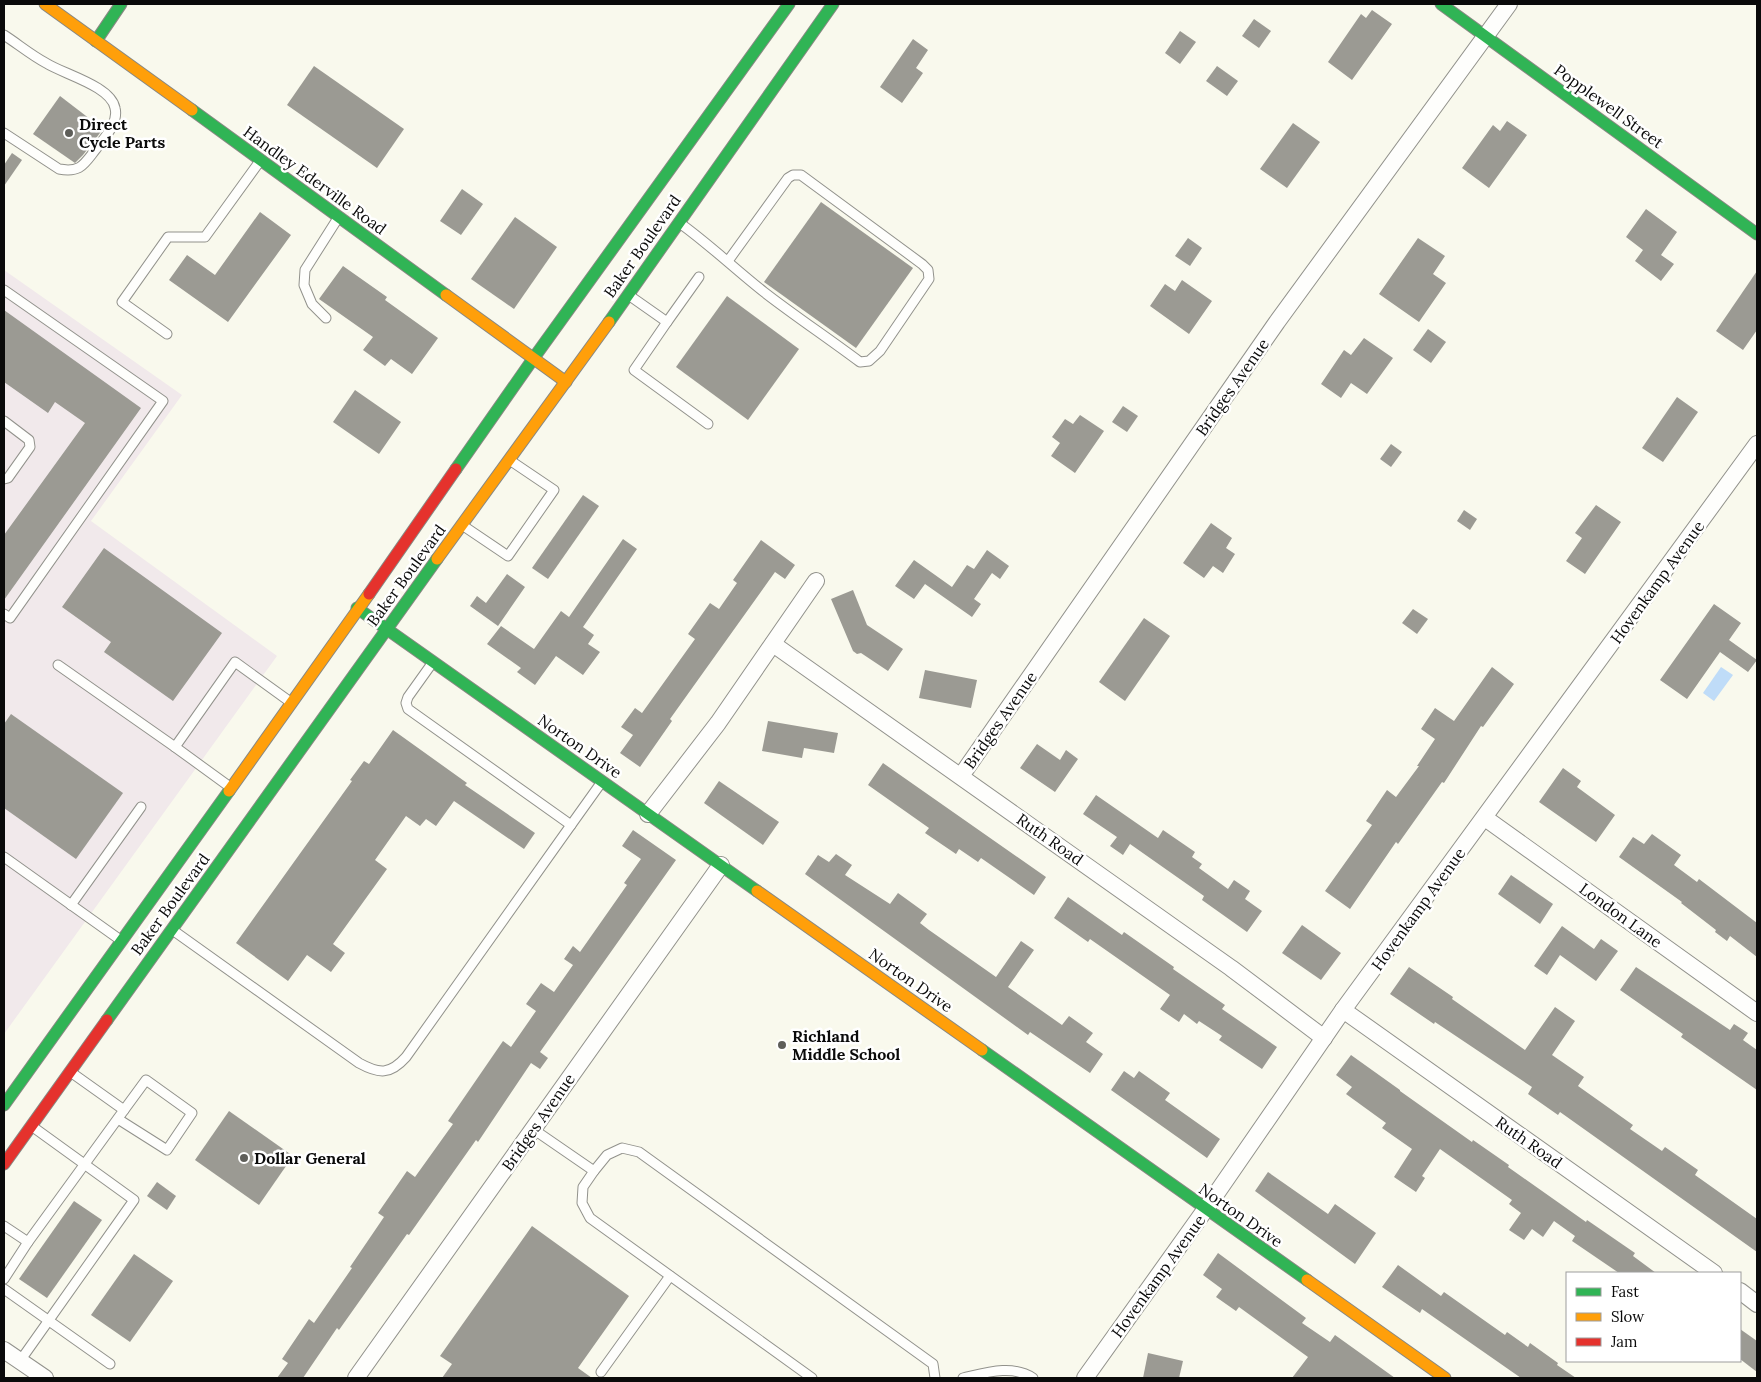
<svg xmlns="http://www.w3.org/2000/svg" width="1761" height="1382" font-family="Lora,serif">
  <style>
    .industrial { fill: #f1e9eb }
    .water { fill: #bfdcf8 }
    .building { fill: #9b9a93 }
    .lines { fill: none; stroke-linecap: round; stroke-linejoin: round }
    .lane-casing { stroke: #92928c; stroke-width: 11 }
    .street-casing { stroke: #92928c; stroke-width: 18 }
    .fast-casing { stroke: #888883; stroke-width: 13 }
    .slow-casing { stroke: #888883; stroke-width: 13 }
    .jam-casing { stroke: #888883; stroke-width: 13 }
    .lane { stroke: #fefefc; stroke-width: 9 }
    .street { stroke: #fefefc; stroke-width: 16 }
    .fast { stroke: #30b455; stroke-width: 11 }
    .slow { stroke: #ff9f0a; stroke-width: 11 }
    .jam { stroke: #e5322d; stroke-width: 11 }
    .poi-dot { fill: #5e5e59; stroke: #fff; stroke-width: 2 }
    .labels { text-anchor: middle; stroke-width: 5; stroke-linejoin: round; paint-order: stroke }
    .street-label { font-size: 16px; fill: #0a0a0a; stroke: #fff }
    .poi-label { font-size: 16px; font-weight: bold; fill: #0a0a0a; stroke: #fff; text-anchor: start }
  </style>
  <rect width="100%" height="100%" fill="#f9f9ed"/>
  <path class="industrial" d="M4,270L182,395L91,521L277,656L4,1034Z"/>
  <path class="water" d="M1721,667L1733,675L1714,701L1703,693Z"/>
  <g class="building">
    <path d="M1372,10L1392,24L1352,80L1328,62L1361,14L1366,18Z"/>
    <path d="M1254,19L1271,31L1259,48L1242,36Z"/>
    <path d="M1180,31L1196,42L1180,64L1165,53Z"/>
    <path d="M913,39L928,50L916,68L923,73L902,103L880,87Z"/>
    <path d="M314,66L404,129L377,168L287,105Z"/>
    <path d="M1217,66L1238,81L1227,96L1206,81Z"/>
    <path d="M60,96L103,129L83,155L75,163L33,134Z"/>
    <path d="M1507,121L1527,135L1489,188L1462,168L1493,125L1500,131Z"/>
    <path d="M1293,123L1320,142L1287,188L1260,169Z"/>
    <path d="M12,153L22,160L4,186V165Z"/>
    <path d="M462,189L483,204L461,235L440,221Z"/>
    <path d="M821,202L913,268L856,348L764,282Z"/>
    <path d="M1646,209L1677,232L1661,255L1674,264L1661,281L1635,261L1643,250L1626,237Z"/>
    <path d="M260,212L291,235L228,322L169,280L187,255L215,275Z"/>
    <path d="M515,217L557,247L514,309L471,279Z"/>
    <path d="M1188,238L1202,248L1190,266L1175,256Z"/>
    <path d="M1418,238L1445,256L1433,274L1446,283L1419,322L1379,294Z"/>
    <path d="M343,266L387,297L385,300L438,338L412,374L391,359L385,366L363,350L373,337L319,299Z"/>
    <path d="M1757,271V330L1743,350L1716,331Z"/>
    <path d="M1182,280L1212,301L1189,334L1150,306L1165,284L1175,291Z"/>
    <path d="M727,296L799,349L748,420L676,367Z"/>
    <path d="M4,310L141,408L4,600V535L85,423L55,402L48,413L4,382Z"/>
    <path d="M1428,329L1446,342L1431,363L1413,350Z"/>
    <path d="M1364,338L1393,358L1367,394L1351,383L1341,398L1321,384L1344,350L1351,355Z"/>
    <path d="M355,390L401,422L379,454L333,422Z"/>
    <path d="M1677,397L1698,412L1663,462L1642,448Z"/>
    <path d="M1123,406L1138,416L1127,432L1112,422Z"/>
    <path d="M1080,415L1104,431L1075,473L1051,456L1060,443L1052,437L1065,419L1073,424Z"/>
    <path d="M1391,444L1402,452L1391,467L1380,459Z"/>
    <path d="M583,495L599,506L548,579L532,568Z"/>
    <path d="M1596,505L1621,522L1585,574L1566,561L1582,538L1575,533Z"/>
    <path d="M1464,510L1477,519L1470,530L1457,521Z"/>
    <path d="M1211,523L1232,538L1226,548L1235,554L1223,573L1213,566L1204,578L1183,563Z"/>
    <path d="M623,539L637,549L583,627L594,635L588,644L600,652L583,675L556,656L535,685L517,672L521,668L487,644L501,626L534,649L561,611L569,617Z"/>
    <path d="M761,540L795,565L785,579L775,572L670,719L672,721L640,767L620,753L633,735L621,727L635,708L642,713L695,639L688,634L710,603L719,609L737,583L733,580Z"/>
    <path d="M104,548L222,633L173,701L104,652L111,642L62,607Z"/>
    <path d="M987,550L1009,566L1000,579L992,573L974,599L981,604L972,617L925,584L914,599L895,586L914,560L952,587L967,565L974,569Z"/>
    <path d="M507,574L525,587L498,626L470,606L477,596L486,603Z"/>
    <path d="M853,590L867,625L903,649L888,671L861,653L857,654L853,651L831,599Z"/>
    <path d="M1714,604L1741,623L1729,640L1757,660L1748,672L1720,652L1687,699L1660,680Z"/>
    <path d="M1413,609L1428,619L1417,634L1402,623Z"/>
    <path d="M1144,618L1170,636L1125,701L1099,682Z"/>
    <path d="M1492,667L1514,684L1483,727L1481,726L1444,783L1442,782L1398,844L1396,842L1350,909L1325,891L1372,825L1366,821L1387,790L1396,797L1419,766H1417L1435,739L1421,729L1435,708L1454,721Z"/>
    <path d="M925,670L977,680L971,708L919,698Z"/>
    <path d="M11,714L123,793L76,859L4,808V724Z"/>
    <path d="M768,721L838,733L834,753L804,748L802,758L762,751Z"/>
    <path d="M393,730L467,783L465,785L535,833L524,849L454,801L436,826L426,819L420,826L406,816L375,860L387,869L333,944L345,953L331,972L307,955L288,981L236,943L352,781L350,780L364,761L369,764Z"/>
    <path d="M1037,744L1060,760L1066,750L1078,759L1055,792L1020,768Z"/>
    <path d="M883,763L1046,877L1034,895L981,858L978,862L959,849L956,854L925,833L929,828L868,785Z"/>
    <path d="M1563,768L1581,781L1577,787L1615,815L1596,842L1539,802Z"/>
    <path d="M719,781L779,822L763,845L704,803Z"/>
    <path d="M1096,795L1158,838L1163,830L1195,852L1192,857L1202,864L1199,868L1228,889L1234,880L1250,891L1245,899L1262,911L1247,932L1202,900L1204,896L1130,844L1123,855L1110,846L1117,837L1083,814Z"/>
    <path d="M633,830L676,860L540,1052L548,1058L540,1069L531,1063L478,1142L476,1140L409,1235L407,1234L339,1330L337,1328L303,1378H277L288,1363L282,1359L309,1319L314,1323L352,1268L350,1267L384,1217L378,1213L407,1171L415,1177L453,1124L448,1121L503,1041L511,1047L536,1011L526,1004L541,983L554,992L573,965L564,959L573,946L580,952L627,885L624,883L641,859L622,846Z"/>
    <path d="M1652,834L1681,855L1674,865L1697,882L1699,879L1757,923V957L1730,936L1727,941L1715,932L1716,930L1681,903L1682,902L1619,857L1633,837L1644,844Z"/>
    <path d="M836,854L852,865L845,875L890,904L898,893L927,914L920,923L929,930L996,977L1021,941L1034,950L1008,987L1062,1025L1069,1016L1093,1033L1086,1042L1103,1054L1090,1073L1030,1032L1028,1035L805,874L818,855L829,862Z"/>
    <path d="M1511,875L1553,904L1540,924L1498,894Z"/>
    <path d="M1068,897L1122,935L1124,932L1174,967L1173,969L1225,1005L1222,1009L1277,1047L1262,1069L1219,1040L1222,1036L1199,1021L1197,1024L1184,1014L1179,1022L1160,1009L1170,995L1090,939L1088,942L1054,918Z"/>
    <path d="M1302,925L1341,953L1321,980L1282,953Z"/>
    <path d="M1562,926L1594,949L1601,939L1618,951L1596,981L1560,955L1547,975L1534,966Z"/>
    <path d="M1409,967L1453,997L1452,999L1525,1050L1555,1007L1575,1021L1552,1055L1584,1077L1578,1086L1633,1125L1630,1129L1662,1151L1665,1147L1698,1170L1695,1175L1757,1219V1252L1560,1112L1558,1115L1528,1094L1532,1087L1435,1022L1434,1024L1390,994Z"/>
    <path d="M1636,967L1730,1030L1734,1024L1748,1033L1743,1040L1757,1050V1090L1681,1037L1683,1034L1620,990Z"/>
    <path d="M1351,1055L1400,1090V1091L1472,1142L1473,1140L1509,1165L1508,1167L1586,1222L1587,1220L1635,1253L1633,1256L1656,1273H1619L1572,1241L1575,1236L1554,1221L1543,1237L1532,1229L1524,1240L1509,1230L1521,1213L1509,1204L1512,1200L1440,1149L1422,1176L1425,1178L1416,1192L1394,1177L1412,1149L1382,1128L1386,1123L1346,1094L1352,1087L1336,1075Z"/>
    <path d="M1124,1071L1134,1078L1139,1071L1170,1093L1165,1100L1220,1139L1207,1158L1111,1090Z"/>
    <path d="M229,1111L293,1156L259,1205L195,1160Z"/>
    <path d="M1268,1172L1328,1214L1335,1204L1376,1233L1355,1264L1255,1191Z"/>
    <path d="M157,1182L176,1196L167,1210L147,1196Z"/>
    <path d="M74,1201L102,1220L47,1298L19,1279Z"/>
    <path d="M532,1226L629,1296L578,1368L592,1378H442L452,1364L440,1356Z"/>
    <path d="M1218,1253L1306,1318L1302,1323L1330,1342L1335,1335L1395,1378H1292L1308,1357L1239,1307L1236,1311L1216,1297L1222,1289L1203,1275Z"/>
    <path d="M134,1254L173,1281L130,1342L91,1315Z"/>
    <path d="M1398,1265L1441,1296L1444,1292L1505,1335L1507,1332L1528,1347L1530,1343L1558,1363L1557,1365L1576,1378H1521L1422,1309L1420,1313L1382,1287Z"/>
    <path d="M1740,1329L1757,1341V1372L1740,1359Z"/>
    <path d="M1148,1353L1183,1361L1179,1378H1143Z"/>
  </g>
  <g class="lines">
    <defs>
      <g id="lane">
        <path d="M4,35C18,44 31,55 46,63C63,74 111,86 115,108C119,123 104,138 96,149C84,164 81,173 59,169L4,133"/>
        <path d="M681,224C710,245 736,270 764,292C795,316 828,338 860,362L869,361L880,351L929,279L928,270L922,264L801,175H793L788,178L728,261"/>
        <path d="M4,290L163,401L10,618L4,614"/>
        <path d="M630,296L667,322L634,370L708,424"/>
        <path d="M326,318L312,304L304,285L305,270L338,218"/>
        <path d="M667,322L699,277"/>
        <path d="M167,334L122,302L168,237H205L260,161"/>
        <path d="M4,421L29,440L30,447L8,478L4,479"/>
        <path d="M465,527L508,556L554,490L511,461"/>
        <path d="M433,662L408,697L406,703L408,709L571,825L601,783"/>
        <path d="M58,665L175,747"/>
        <path d="M230,787L175,747L235,662L289,701"/>
        <path d="M4,857L119,939"/>
        <path d="M71,905L141,807"/>
        <path d="M174,931L359,1063C379,1074 390,1075 406,1057L571,825"/>
        <path d="M118,1119L167,1150L192,1113L146,1080L124,1110"/>
        <path d="M533,1129L594,1171"/>
        <path d="M4,1226L28,1242L124,1110L72,1073"/>
        <path d="M4,1279L28,1242"/>
        <path d="M4,1289L110,1364"/>
        <path d="M20,1361L134,1200L33,1127"/>
        <path d="M601,1372L670,1276"/>
        <path d="M812,1378L590,1218L582,1203L583,1187L594,1171L607,1155L622,1148L639,1152L933,1364L935,1378"/>
        <path d="M963,1378C985,1373 1012,1364 1033,1378"/>
      </g>
      <g id="street">
        <path d="M773,644L1231,968L1324,1038"/>
        <path d="M961,776L1277,322L1509,4"/>
        <path d="M648,814L718,723L816,581"/>
        <path d="M1485,818L1757,1013"/>
        <path d="M1343,1010L1714,1273"/>
        <path d="M1740,1291L1757,1304"/>
        <path d="M4,1350L45,1378"/>
        <path d="M356,1378L721,865"/>
        <path d="M1085,1378L1205,1210L1343,1010L1757,444"/>
      </g>
      <g id="fast">
        <path d="M1441,4L1757,234"/>
        <path d="M96,41L121,4"/>
        <path d="M192,110L446,295"/>
        <path d="M609,322L833,4"/>
        <path d="M456,469L533,359L789,4"/>
        <path d="M357,608L757,891"/>
        <path d="M107,1020L437,559"/>
        <path d="M982,1050L1307,1280"/>
        <path d="M4,1105L229,791"/>
      </g>
      <g id="slow">
        <path d="M45,4L192,110"/>
        <path d="M446,295L566,382"/>
        <path d="M437,559L609,322"/>
        <path d="M229,791L369,594"/>
        <path d="M757,891L982,1050"/>
        <path d="M1307,1280L1445,1378"/>
      </g>
      <g id="jam">
        <path d="M369,594L456,469"/>
        <path d="M4,1164L107,1020"/>
      </g>
    </defs>
    <use href="#lane" class="lane-casing"/>
    <use href="#street" class="street-casing"/>
    <use href="#fast" class="fast-casing"/>
    <use href="#slow" class="slow-casing"/>
    <use href="#jam" class="jam-casing"/>
    <use href="#lane" class="lane"/>
    <use href="#street" class="street"/>
    <use href="#fast" class="fast"/>
    <use href="#slow" class="slow"/>
    <use href="#jam" class="jam"/>
  </g>
  <g class="poi-dot">
    <circle cx="69" cy="133" r="5"/>
    <circle cx="782" cy="1045" r="5"/>
    <circle cx="244" cy="1158" r="5"/>
  </g>
  <g class="labels">
    <g class="street-label">
      <text transform="translate(1609 106) rotate(36)" y="6">Popplewell Street</text>
      <text transform="translate(315 180) rotate(36)" y="6">Handley Ederville Road</text>
      <text transform="translate(642 246) rotate(-55)" y="6">Baker Boulevard</text>
      <text transform="translate(1232 387) rotate(-55)" y="6">Bridges Avenue</text>
      <text transform="translate(406 575) rotate(-54)" y="6">Baker Boulevard</text>
      <text transform="translate(1657 582) rotate(-54)" y="6">Hovenkamp Avenue</text>
      <text transform="translate(1000 720) rotate(-55)" y="6">Bridges Avenue</text>
      <text transform="translate(580 746) rotate(35)" y="6">Norton Drive</text>
      <text transform="translate(1050 839) rotate(35)" y="6">Ruth Road</text>
      <text transform="translate(170 904) rotate(-54)" y="6">Baker Boulevard</text>
      <text transform="translate(1418 909) rotate(-54)" y="6">Hovenkamp Avenue</text>
      <text transform="translate(1621 915) rotate(36)" y="6">London Lane</text>
      <text transform="translate(911 980) rotate(35)" y="6">Norton Drive</text>
      <text transform="translate(538 1122) rotate(-55)" y="6">Bridges Avenue</text>
      <text transform="translate(1529 1142) rotate(35)" y="6">Ruth Road</text>
      <text transform="translate(1241 1215) rotate(35)" y="6">Norton Drive</text>
      <text transform="translate(1158 1276) rotate(-54)" y="6">Hovenkamp Avenue</text>
    </g>
    <g class="poi-label">
      <text x="79" y="130">Direct<tspan x="79" dy="18">Cycle Parts</tspan></text>
      <text x="792" y="1042">Richland<tspan x="792" dy="18">Middle School</tspan></text>
      <text x="254" y="1164">Dollar General</text>
    </g>
  </g>
  <rect width="1761" height="1382" fill="none" stroke="#0a0a0a" stroke-width="10"/>
  <rect x="1566" y="1272" width="175" height="90" fill="#ffffff" stroke="#9d9d9d"/>
  <rect x="1576" y="1288" width="25" height="8" fill="#30b455" stroke="#9d9d9d"/>
  <text x="1611" y="1297" font-size="15" fill="#0a0a0a">Fast</text>
  <rect x="1576" y="1313" width="25" height="8" fill="#ff9f0a" stroke="#9d9d9d"/>
  <text x="1611" y="1322" font-size="15" fill="#0a0a0a">Slow</text>
  <rect x="1576" y="1338" width="25" height="8" fill="#e5322d" stroke="#9d9d9d"/>
  <text x="1611" y="1347" font-size="15" fill="#0a0a0a">Jam</text>
</svg>
